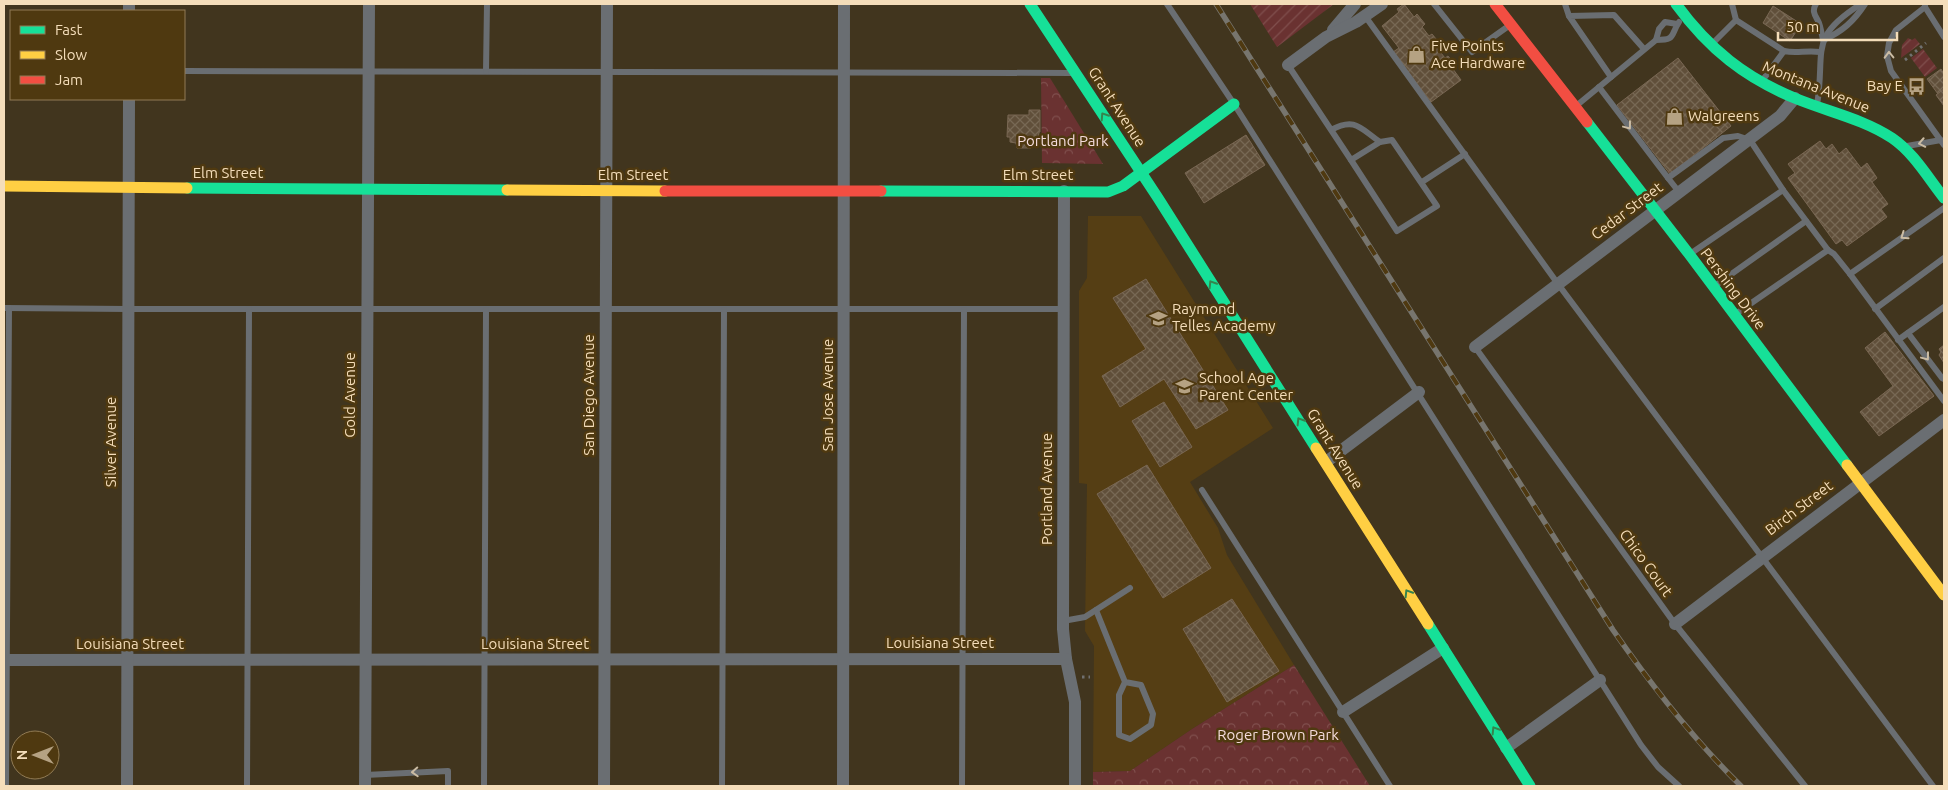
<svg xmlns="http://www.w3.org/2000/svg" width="1948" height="790" font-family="Ubuntu,sans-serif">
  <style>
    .built { fill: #553e14 }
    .park { fill: url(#park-crowns) }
    .garden { fill: url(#garden-furrows) }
    .building { fill: url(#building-cross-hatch); stroke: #796753 }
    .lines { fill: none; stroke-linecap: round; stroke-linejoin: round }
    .path { stroke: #707070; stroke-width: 3; stroke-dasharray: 2.5 4; stroke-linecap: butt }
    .lane { stroke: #6a6e72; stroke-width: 6 }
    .street { stroke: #6a6e72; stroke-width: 12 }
    .fast { stroke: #16e098; stroke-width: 11 }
    .slow { stroke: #ffcf43; stroke-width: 11 }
    .jam { stroke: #f24e42; stroke-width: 11 }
    .rail-casing { stroke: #77756e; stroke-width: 5.5 }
    .rail { stroke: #4f3910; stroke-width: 4; stroke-dasharray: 11; stroke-linecap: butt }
    .oneway { stroke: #cbbca4 }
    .oneway2 { stroke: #35844d }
    .labels { text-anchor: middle; stroke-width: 5; stroke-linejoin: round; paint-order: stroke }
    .poi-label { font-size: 15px; fill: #f4ddba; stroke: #4f3910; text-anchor: start }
    .street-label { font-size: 15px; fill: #f4ddba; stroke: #4f3910 }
    .park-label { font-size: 15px; fill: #f4dbdb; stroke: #4f3910 }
  </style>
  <defs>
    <pattern id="park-crowns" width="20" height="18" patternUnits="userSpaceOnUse" patternTransform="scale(1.25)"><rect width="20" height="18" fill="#6a3231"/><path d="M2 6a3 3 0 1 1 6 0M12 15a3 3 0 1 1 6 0" fill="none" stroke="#804f4d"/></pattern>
    <pattern id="garden-furrows" width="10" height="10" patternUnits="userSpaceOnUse" patternTransform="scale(1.25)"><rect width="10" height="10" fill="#6a3231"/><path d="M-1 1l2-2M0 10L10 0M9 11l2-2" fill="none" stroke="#804f4d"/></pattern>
    <pattern id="building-cross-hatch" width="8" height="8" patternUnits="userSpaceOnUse" patternTransform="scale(1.25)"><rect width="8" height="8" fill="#604f3a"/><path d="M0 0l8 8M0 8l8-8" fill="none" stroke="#776854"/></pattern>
  </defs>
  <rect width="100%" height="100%" fill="#41351e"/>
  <path class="built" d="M1088,216H1141L1273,428L1190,482L1218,528L1227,555L1294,665L1192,729L1130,771L1093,772L1094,646L1085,631L1087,484L1079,483V291L1087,278Z"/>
  <g class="park">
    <path d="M1041,78H1050L1103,164L1042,163Z"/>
    <path d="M1294,665L1370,786H1093V772L1130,771L1192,729Z"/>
  </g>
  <g class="garden">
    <path d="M1250,4H1334L1277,47Z"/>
    <path d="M1908,38L1912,40L1915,38L1920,44L1901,58L1902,45Z"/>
    <path d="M1923,49L1937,68L1925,77L1911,58Z"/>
  </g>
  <g class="building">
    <path d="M1404,4L1414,17L1417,14L1425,24L1422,27L1429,36L1432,34L1441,45L1437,48L1445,58L1448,56L1456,66L1453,69L1461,80L1431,102L1393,52L1399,48L1382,26L1399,12L1397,9Z"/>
    <path d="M1773,6L1801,24L1790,41L1763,23Z"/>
    <path d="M1678,58L1731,126L1670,174L1617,105Z"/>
    <path d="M1941,69L1944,74V89L1938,94L1927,79Z"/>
    <path d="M1944,89V106L1936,95Z"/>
    <path d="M1029,110H1040V132H1039L1038,143L1031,142V148H1017L1016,143L1010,142V137H1007L1008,115H1029Z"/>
    <path d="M1246,135L1265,165L1204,203L1185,173Z"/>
    <path d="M1820,141L1826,149L1832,144L1839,154L1846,148L1861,168L1867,163L1877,178L1872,182L1888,204L1881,209L1887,217L1847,246L1842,240L1836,244L1788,178L1795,173L1788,164Z"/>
    <path d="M1146,279L1228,410L1196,429L1164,379L1120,407L1102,376L1146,349L1113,298Z"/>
    <path d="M1885,332L1934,396L1879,436L1860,412L1893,386L1865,348Z"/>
    <path d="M1944,345V363L1939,355L1941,352L1939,349Z"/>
    <path d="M1164,402L1192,447L1160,467L1132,421Z"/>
    <path d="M1147,465L1211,568L1163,598L1097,494Z"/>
    <path d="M1232,599L1279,671L1227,702L1183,629Z"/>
  </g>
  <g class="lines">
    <g class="path">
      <path d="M1905,60L1926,43"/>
      <path d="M1082,677H1090"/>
    </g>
    <g class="lane">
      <path d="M1167,4L1234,104L1641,745L1658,767L1679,786"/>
      <path d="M1434,4L1472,52L1510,25"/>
      <path d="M1565,4L1569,16"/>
      <path d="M1816,4C1811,12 1816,16 1819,23C1821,29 1822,35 1823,40C1842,32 1854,21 1865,4"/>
      <path d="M1925,4V7L1944,37"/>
      <path d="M1925,7L1896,30L1889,43L1887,56L1891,71L1944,145"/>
      <path d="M1365,16L1558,284L1933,786"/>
      <path d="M1736,20L1784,51"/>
      <path d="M1656,40C1676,40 1670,36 1679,22"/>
      <path d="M1712,44L1736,20L1732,4"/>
      <path d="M1288,65L1351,160L1380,142C1360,128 1355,117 1331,130"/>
      <path d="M184,71L1072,73"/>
      <path d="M486,71L487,4"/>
      <path d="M1611,77L1569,16L1614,15L1644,49"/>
      <path d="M1762,81L1784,51C1797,54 1805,50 1820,52"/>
      <path d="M1599,87L1668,178L1723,138L1738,136L1750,140L1783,190L1828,250L1834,254L1850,274L1944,401"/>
      <path d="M1817,105C1826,51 1807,38 1861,4"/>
      <path d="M1576,106L1656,40L1659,29L1665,22L1677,24"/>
      <path d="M1907,146L1941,140"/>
      <path d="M1351,160L1397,231L1437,206L1392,140L1380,142"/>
      <path d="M1668,178L1679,192"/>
      <path d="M1422,182L1465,154"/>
      <path d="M1690,254L1783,190"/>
      <path d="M1850,274L1944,208"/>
      <path d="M1716,285L1806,221"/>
      <path d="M4,308L128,309H1064"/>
      <path d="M1875,309L1944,258"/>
      <path d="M1737,313L1828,250"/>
      <path d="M1908,333L1942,378L1944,379"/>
      <path d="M1898,340L1944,307"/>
      <path d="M1475,347L1675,624L1805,786"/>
      <path d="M1202,490L1390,786"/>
      <path d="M1096,610L1125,682L1119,695V735L1130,739L1151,725L1153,714L1141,685L1125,682"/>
      <path d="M1063,621L1085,617L1130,588"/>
      <path d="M365,775L448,771V786"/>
      <path d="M6,786L9,308"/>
      <path d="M247,786L249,309"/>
      <path d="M484,786L486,310"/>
      <path d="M722,786L724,310"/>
      <path d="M962,786L964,310"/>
    </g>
    <g class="street">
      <path d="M129,11V4"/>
      <path d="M1333,30L1355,4"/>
      <path d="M1288,65L1326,37L1356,22L1382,4"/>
      <path d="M1064,191L1063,629L1066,659L1075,702V786"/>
      <path d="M1475,347L1780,116L1795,98"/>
      <path d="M1326,462L1419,392"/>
      <path d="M1675,624L1944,420"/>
      <path d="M4,660L1066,659"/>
      <path d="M1343,712L1443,648"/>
      <path d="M1506,748L1600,680"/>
      <path d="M127,786L129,99"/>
      <path d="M365,786L369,4"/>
      <path d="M604,786L607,4"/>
      <path d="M843,786L844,4"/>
    </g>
    <g class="fast">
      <path d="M1030,4L1158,198L1316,448"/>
      <path d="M1676,4C1709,49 1745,78 1797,99C1829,112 1863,119 1892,138C1914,153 1928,178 1944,198"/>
      <path d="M1587,122L1689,254L1847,465"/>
      <path d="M187,188L507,190"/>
      <path d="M881,191L1108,192L1123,186L1234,104"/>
      <path d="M1428,624L1530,786"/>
    </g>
    <g class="slow">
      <path d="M4,186L187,188"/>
      <path d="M507,190L665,191"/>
      <path d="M1316,448L1428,624"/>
      <path d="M1847,465L1944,595"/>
    </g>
    <g class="jam">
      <path d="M1495,4L1587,122"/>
      <path d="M665,191H881"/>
    </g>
    <defs>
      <path id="rail" d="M1216,4L1613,630C1652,686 1693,739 1741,786"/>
    </defs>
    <use href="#rail" class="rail-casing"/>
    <use href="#rail" class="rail"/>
  </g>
  <defs><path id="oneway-chevron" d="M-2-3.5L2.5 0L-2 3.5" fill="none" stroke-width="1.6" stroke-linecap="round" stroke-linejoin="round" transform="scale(1.25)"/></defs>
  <g class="oneway">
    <use href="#oneway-chevron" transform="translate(1889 55) rotate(-91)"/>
    <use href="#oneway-chevron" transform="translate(1628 126) rotate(53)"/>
    <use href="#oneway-chevron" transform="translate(1922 143) rotate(169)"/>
    <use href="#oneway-chevron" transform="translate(1904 236) rotate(145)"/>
    <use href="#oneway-chevron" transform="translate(1926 357) rotate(53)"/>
    <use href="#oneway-chevron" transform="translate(415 772) rotate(177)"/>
  </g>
  <g class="oneway2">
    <use href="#oneway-chevron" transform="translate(1104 116) rotate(-123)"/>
    <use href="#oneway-chevron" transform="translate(1212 284) rotate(-122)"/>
    <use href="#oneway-chevron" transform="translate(1300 421) rotate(-122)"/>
    <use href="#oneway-chevron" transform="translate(1408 593) rotate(-122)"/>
    <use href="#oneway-chevron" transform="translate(1495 730) rotate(-122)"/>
  </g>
  <defs>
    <symbol id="shop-bare" viewBox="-9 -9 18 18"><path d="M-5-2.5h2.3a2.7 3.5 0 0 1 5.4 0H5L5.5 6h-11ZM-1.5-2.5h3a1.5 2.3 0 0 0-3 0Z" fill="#b5a283" stroke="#4f3910" stroke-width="2.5" paint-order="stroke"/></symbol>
    <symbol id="bus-bare" viewBox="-9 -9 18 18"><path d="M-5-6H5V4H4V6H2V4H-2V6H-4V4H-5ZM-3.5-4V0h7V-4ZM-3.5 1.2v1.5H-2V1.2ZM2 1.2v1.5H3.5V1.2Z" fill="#b5a283" stroke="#4f3910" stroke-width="2.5" paint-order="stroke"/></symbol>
    <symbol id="school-bare" viewBox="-9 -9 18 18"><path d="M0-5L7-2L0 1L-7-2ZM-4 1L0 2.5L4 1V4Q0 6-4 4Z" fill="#b5a283" stroke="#4f3910" stroke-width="2.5" paint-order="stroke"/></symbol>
  </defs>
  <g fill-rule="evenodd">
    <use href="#shop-bare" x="1404" y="42" width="25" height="25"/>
    <use href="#bus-bare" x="1904" y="74" width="25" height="25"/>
    <use href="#shop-bare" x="1662" y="104" width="25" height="25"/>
    <use href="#school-bare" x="1146" y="306" width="25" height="25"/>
    <use href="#school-bare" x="1172" y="374" width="25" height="25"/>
  </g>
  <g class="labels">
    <g class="poi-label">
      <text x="1431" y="51">Five Points<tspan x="1431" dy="17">Ace Hardware</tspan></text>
      <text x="1903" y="91" text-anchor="end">Bay E</text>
      <text x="1688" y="121">Walgreens</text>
      <text x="1172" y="314">Raymond<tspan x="1172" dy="17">Telles Academy</tspan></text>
      <text x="1199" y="383">School Age<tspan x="1199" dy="17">Parent Center</tspan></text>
    </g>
    <g class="street-label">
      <text transform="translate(1816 87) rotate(22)" y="5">Montana Avenue</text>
      <text transform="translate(1117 107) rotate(57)" y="5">Grant Avenue</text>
      <text x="228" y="178">Elm Street</text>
      <text x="633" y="180">Elm Street</text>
      <text x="1038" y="180">Elm Street</text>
      <text transform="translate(1627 211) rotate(-37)" y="5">Cedar Street</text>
      <text transform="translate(1733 289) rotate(53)" y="5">Pershing Drive</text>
      <text transform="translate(350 395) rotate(-90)" y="5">Gold Avenue</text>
      <text transform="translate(589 395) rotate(-90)" y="5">San Diego Avenue</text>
      <text transform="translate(828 395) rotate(-90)" y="5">San Jose Avenue</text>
      <text transform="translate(111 442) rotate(-90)" y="5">Silver Avenue</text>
      <text transform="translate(1335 449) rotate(58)" y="5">Grant Avenue</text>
      <text transform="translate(1047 489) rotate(-90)" y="5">Portland Avenue</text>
      <text transform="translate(1799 508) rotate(-37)" y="5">Birch Street</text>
      <text transform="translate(1646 563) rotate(54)" y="5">Chico Court</text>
      <text x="940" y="648">Louisiana Street</text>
      <text x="130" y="649">Louisiana Street</text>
      <text x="535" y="649">Louisiana Street</text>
    </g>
    <g class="park-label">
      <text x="1063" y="146">Portland Park</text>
      <text x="1278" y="740">Roger Brown Park</text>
    </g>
  </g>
  <rect width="1948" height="790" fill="none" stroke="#f4ddba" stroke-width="10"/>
  <rect x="10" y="10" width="175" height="90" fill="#4f3910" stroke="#917b54"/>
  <rect x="20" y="26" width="25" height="8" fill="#16e098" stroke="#917b54"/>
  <text x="55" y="35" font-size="15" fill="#f4ddba">Fast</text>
  <rect x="20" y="51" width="25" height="8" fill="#ffcf43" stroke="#917b54"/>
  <text x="55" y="60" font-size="15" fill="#f4ddba">Slow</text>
  <rect x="20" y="76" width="25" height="8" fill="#f24e42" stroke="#917b54"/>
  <text x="55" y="85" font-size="15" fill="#f4ddba">Jam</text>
  <g transform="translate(35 755) rotate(270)"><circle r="24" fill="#4f3910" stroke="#917b54"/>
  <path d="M0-4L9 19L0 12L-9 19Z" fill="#b5a283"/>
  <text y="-8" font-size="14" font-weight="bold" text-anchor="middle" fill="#f4ddba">N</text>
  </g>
  <path d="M1778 32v8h119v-8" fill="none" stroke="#f4ddba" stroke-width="2.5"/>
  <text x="1786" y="32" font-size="15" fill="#f4ddba" stroke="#4f3910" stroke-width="4" paint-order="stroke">50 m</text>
</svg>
